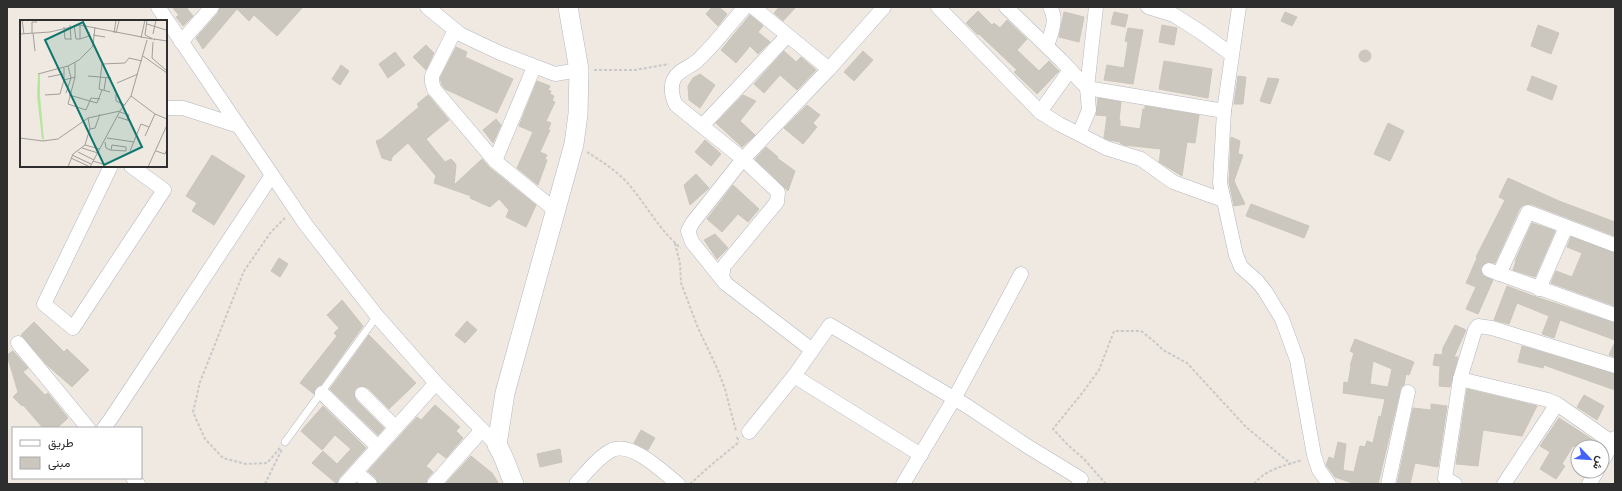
<svg xmlns="http://www.w3.org/2000/svg" width="1622" height="491" font-family="Mulish,Vazirmatn,sans-serif">
  <style>
    .building { fill: #cbc7bf; stroke: #cbc5ba; fill-rule: evenodd }
    .lines { fill: none; stroke-linecap: round; stroke-linejoin: round }
    .service-casing { stroke: #b4b7c1; stroke-width: 8 }
    .minor-casing { stroke: #b4b7c1; stroke-width: 15 }
    .secondary-casing { stroke: #b4b7c1; stroke-width: 20 }
    .path { stroke: #c9c9c9; stroke-width: 2; stroke-dasharray: 3 2; stroke-linecap: butt }
    .service { stroke: #fff; stroke-width: 7 }
    .minor { stroke: #fff; stroke-width: 14 }
    .secondary { stroke: #fff; stroke-width: 19 }
    .inset-road { fill: none; stroke: #a29e99; stroke-width: 1 }
    .view { fill: #0f766e; fill-opacity: 0.15; stroke: #0f766e; stroke-width: 2 }
    .inset-edge { fill: none; stroke: #2e2e2e; stroke-width: 2 }
  </style>
  <rect width="100%" height="100%" fill="#efe9e1"/>
  <g class="building">
    <path d="M172,7H186L193,16L183,26L176,17L179,15Z"/>
    <path d="M220,7H303L277,36L254,15L249,21L237,9L203,49L196,38L218,13Z"/>
    <path d="M712,7H719L727,14L718,26L706,14Z"/>
    <path d="M779,7H796L783,21L774,13Z"/>
    <path d="M978,11L992,25L994,23L1000,28L1007,20L1027,39L1017,50L1039,71L1049,61L1059,71L1037,94L1014,72L1017,70L979,34L978,35L966,23Z"/>
    <path d="M1064,12L1084,17L1079,42L1059,37Z"/>
    <path d="M1114,12L1128,15L1125,27L1111,24Z"/>
    <path d="M1285,12L1297,17L1292,26L1281,21Z"/>
    <path d="M750,15L763,26L758,32L770,42L758,54L750,46L736,63L721,50Z"/>
    <path d="M1162,25L1177,28L1174,45L1159,42Z"/>
    <path d="M1538,25L1559,33L1551,54L1531,46Z"/>
    <path d="M1128,28L1143,30L1133,84L1104,80L1107,65L1124,68L1128,42L1125,41Z"/>
    <path d="M426,45L434,53L426,70L413,57Z"/>
    <path d="M456,47L467,52L465,57L513,79L497,113L445,89L442,85L440,78Z"/>
    <circle cx="1365" cy="56" r="6"/>
    <path d="M784,51L796,62L801,57L816,70L797,90L780,75L764,93L754,84Z"/>
    <path d="M863,51L873,60L854,81L844,72Z"/>
    <path d="M395,52L405,65L388,78L379,64Z"/>
    <path d="M1164,61L1212,69L1208,98L1159,89Z"/>
    <path d="M341,65L349,71L340,85L332,79Z"/>
    <path d="M700,74L715,85L700,108L689,100L688,86L693,78Z"/>
    <path d="M1238,76L1246,77L1243,104H1234Z"/>
    <path d="M1532,76L1557,86L1552,100L1527,90Z"/>
    <path d="M1268,78L1279,79L1270,104L1260,101Z"/>
    <path d="M537,81L550,86L548,90L551,91L550,94L554,96L552,101L555,102L546,121L551,123L548,130H550L540,152L547,155L545,159L547,160L538,185L517,168L533,132L519,126Z"/>
    <path d="M428,95L449,120L426,139L445,162L451,159L454,162L456,165L454,185L482,159L490,168L536,205L526,227L506,217L509,210L499,199L490,207L470,198L471,196L434,183L436,176L408,143L392,157L391,161L382,158L376,141L381,139L419,107L417,104Z"/>
    <path d="M743,95L756,101L740,121L755,135L742,147L716,123Z"/>
    <path d="M1098,98L1121,102L1119,120H1120V126L1140,129L1143,109H1145V106L1199,115L1195,143L1187,142L1182,176L1159,162L1161,149L1124,145L1120,143V142L1109,140L1104,138L1107,116L1096,115Z"/>
    <path d="M807,105L820,115L813,123L817,127L803,144L784,128Z"/>
    <path d="M496,119L501,125L493,143L483,130Z"/>
    <path d="M1388,123L1404,131L1390,161L1374,154Z"/>
    <path d="M1231,137L1240,141L1238,154L1243,155L1234,181L1245,204L1234,206L1229,182Z"/>
    <path d="M705,140L721,154L711,166L695,152Z"/>
    <path d="M766,147L778,157L777,158L795,171L788,191L756,160V158Z"/>
    <path d="M212,155L245,176L214,225L192,211L197,203L186,196Z"/>
    <path d="M696,174L709,188L690,205L684,185Z"/>
    <path d="M1508,178L1559,201L1615,222V236L1531,204L1523,205L1520,208L1495,263L1487,262L1481,267V271L1483,276L1493,280L1478,314L1466,309L1476,287L1466,283L1477,258L1476,257L1505,200L1499,197Z"/>
    <path d="M733,185L759,209L748,222L738,214L722,232L707,219Z"/>
    <path d="M1251,204L1309,226L1304,238L1246,216Z"/>
    <path d="M1532,223L1555,231L1535,277L1513,270L1516,261H1515Z"/>
    <path d="M715,234L728,248L717,259L704,240Z"/>
    <path d="M1571,237L1615,253V306L1551,283L1556,271L1572,277L1582,253L1567,247Z"/>
    <path d="M279,258L288,264L280,277L271,271Z"/>
    <path d="M1507,286L1536,297L1615,323V340L1560,320L1554,338L1542,334L1549,316L1517,303L1509,324L1494,320Z"/>
    <path d="M342,300L363,326L321,385L316,387L314,394L300,383L337,336L334,333L339,328L327,315Z"/>
    <path d="M467,321L477,330L465,343L455,335Z"/>
    <path d="M34,322L64,352L67,349L89,370L72,387L47,365L21,335Z"/>
    <path d="M1455,325L1466,330L1454,357H1458L1450,387L1439,386L1440,366L1433,365L1435,354L1442,355L1443,348Z"/>
    <path d="M369,335L416,383L389,409L368,388L360,386L356,388L354,392L356,400L384,428L378,435L330,389Z"/>
    <path d="M1355,339L1414,362L1409,375L1406,374L1404,385L1401,387L1378,484H1355L1335,477L1326,465L1329,457L1334,459L1338,442L1346,444L1343,470L1354,472L1360,446L1365,447L1367,441L1373,443L1379,416L1381,417L1385,399L1343,393L1344,382L1348,383L1351,366H1350L1354,353L1350,351ZM1373,361L1392,369L1388,387L1370,384Z"/>
    <path d="M1614,344H1615V357L1609,355Z"/>
    <path d="M1522,346L1615,374V390L1544,365L1543,368L1518,362Z"/>
    <path d="M13,351L28,368L23,372L45,395L48,393L68,418L57,428H43L23,405L22,406L13,397L18,392L7,355Z"/>
    <path d="M1467,389L1537,406L1522,436L1483,430L1478,466L1456,464Z"/>
    <path d="M1584,395L1604,406L1597,420L1577,407Z"/>
    <path d="M1431,404L1447,406L1438,467L1415,463L1410,484H1397L1413,408L1431,410Z"/>
    <path d="M435,405L460,427L456,431L463,438L446,458L438,452L426,466L433,472L427,479L426,484H378L376,478L368,471L417,417L421,420Z"/>
    <path d="M323,406L366,448L339,478L337,484L312,463L323,451L337,464L351,449L335,435L322,450L301,431Z"/>
    <path d="M1559,418L1593,440L1589,447L1573,446L1562,464L1565,466L1556,479L1540,469L1550,452L1540,446Z"/>
    <path d="M641,430L655,438L648,450L634,443Z"/>
    <path d="M560,449L562,462L540,467L537,454Z"/>
    <path d="M471,456L492,473L499,484H445Z"/>
  </g>
  <g class="lines">
    <defs>
      <path id="service" d="M285,442L377,316"/>
      <g id="minor">
        <path d="M158,7L306,225L377,316L436,383L497,445"/>
        <path d="M427,7L460,34L500,53L555,74L579,70"/>
        <path d="M753,7L829,69"/>
        <path d="M938,7L1040,112L1059,124L1079,134"/>
        <path d="M1006,7L1061,60L1087,88L1224,111"/>
        <path d="M1096,7L1087,88L1089,110L1079,134L1106,148L1141,159L1173,182L1223,200"/>
        <path d="M1148,7L1174,15L1202,33L1231,54"/>
        <path d="M1239,7L1224,111L1220,183L1236,255L1241,267L1257,281L1265,291L1282,319L1297,360L1314,455L1319,470L1329,484"/>
        <path d="M455,30L432,76V82L434,89L495,161L555,210"/>
        <path d="M181,42L212,7"/>
        <path d="M1047,46C1051,33 1058,20 1050,7"/>
        <path d="M166,108H183L239,126"/>
        <path d="M1040,112L1070,70"/>
        <path d="M702,126L787,36"/>
        <path d="M495,161L534,67"/>
        <path d="M111,166L44,304L73,328L164,190L131,166"/>
        <path d="M1489,270L1615,315"/>
        <path d="M1499,274L1528,212L1615,245"/>
        <path d="M725,283L722,276L724,266L777,202L778,192L743,159L676,105C672,98 670,86 674,79C678,70 691,67 698,60C715,44 730,24 745,7"/>
        <path d="M1539,289L1566,227"/>
        <path d="M18,343L88,428"/>
        <path d="M812,350L725,283L692,242L688,231L693,222L743,159L829,69L884,7"/>
        <path d="M794,376L921,455"/>
        <path d="M1460,379L1475,330L1478,326L1492,328L1615,366"/>
        <path d="M322,393L378,447"/>
        <path d="M362,394L395,427"/>
        <path d="M104,428L112,417L272,175"/>
        <path d="M749,432L794,376L830,325L967,406L1027,446L1081,479L1079,484"/>
        <path d="M1602,462L1615,438"/>
        <path d="M356,472L370,484"/>
        <path d="M133,478L138,484"/>
        <path d="M345,484L436,383"/>
        <path d="M434,484L482,430"/>
        <path d="M576,484C586,473 598,457 612,450C632,441 663,472 678,484"/>
        <path d="M903,484L954,399L1021,274"/>
        <path d="M1388,484L1408,392"/>
        <path d="M1455,484L1445,478L1460,379L1548,400L1557,404L1613,443"/>
        <path d="M1504,484L1557,404"/>
        <path d="M1589,484L1597,471"/>
      </g>
      <path id="secondary" d="M514,484C508,471 505,457 497,445L505,393L574,144L578,114L579,70L568,7"/>
    </defs>
    <use href="#service" class="service-casing"/>
    <use href="#minor" class="minor-casing"/>
    <use href="#secondary" class="secondary-casing"/>
    <g class="path">
      <path d="M594,70H635L669,64"/>
      <path d="M587,152C601,161 619,172 630,186C647,206 660,231 681,248"/>
      <path d="M675,243L680,264L681,283L698,328L717,368L725,389L736,431"/>
      <path d="M737,437L739,442"/>
      <path d="M280,448L267,463L246,464L223,458L205,439L193,412L200,382L244,271L271,232L285,218"/>
      <path d="M265,484L282,449"/>
      <path d="M690,484L711,465L738,443"/>
      <path d="M1106,484L1084,459L1069,446L1053,429L1083,392L1099,370L1114,331H1141L1155,342L1163,350L1187,363L1246,427L1291,464"/>
      <path d="M1254,484C1266,469 1284,466 1302,460"/>
    </g>
    <use href="#service" class="service"/>
    <use href="#minor" class="minor"/>
    <use href="#secondary" class="secondary"/>
  </g>
  <g transform="translate(20 20)">
    <rect width="147" height="147" fill="#efe9e1"/>
    <path d="M20,54V76L24,120L22,119L17,76L18,55Z" fill="#b6e59e"/>
    <path class="inset-road" d="M2,0L4,14M127,0L125,15L135,20M127,4L146,10M50,5L51,20M54,5L56,19H60M60,5V19L69,16V12M44,7L45,19H51M12,13V2H17M13,13L15,31M94,13L96,0M96,13L99,1M0,14L30,12L60,5L132,19M133,14L136,0M73,15L85,17M121,18L125,0M134,19L147,21M133,22L132,38L147,51M123,36L147,53M18,54L48,46L59,40L73,26L75,7M68,56L91,58M28,57L43,54M55,57L48,84L66,90L71,78L80,79M44,60L55,57V43M97,63L118,54M84,70L86,57M90,72L79,69L82,44L105,43L109,38L122,41M46,73L51,58L48,46M96,74V81L105,85M25,75L40,74L44,60V48M49,75L77,83L82,70M111,76L127,20M100,92L109,95L107,100M98,97L110,101M70,109L75,108L80,94M125,116L135,94M0,118L23,121L38,119L68,98L100,91L111,76L135,94L147,99M87,118L114,122M85,122L86,128L90,130L106,131V127L92,125L91,130M65,125L80,129M62,128L78,133M110,131L121,104L129,107M136,131L145,134L147,129M58,132L74,140M52,135L71,144M51,138L70,147L100,91M73,141L86,145M48,147L53,134L65,125L70,108L68,98M128,147L147,105"/>
    <path class="view" d="M63,2L122,127L84,145L25,20Z"/>
    <rect width="147" height="147" class="inset-edge"/>
  </g>
  <rect width="1622" height="491" fill="none" stroke="#2e2e2e" stroke-width="16"/>
  <rect x="12" y="427" width="130" height="52" fill="#ffffff" stroke="#ababab"/>
  <rect x="20" y="440" width="20" height="6" fill="#ffffff" stroke="#ababab"/>
  <text x="48" y="447" font-size="12" fill="#2e2e2e">طريق</text>
  <rect x="20" y="457" width="20" height="12" fill="#cbc7bf" stroke="#ababab"/>
  <text x="48" y="467" font-size="12" fill="#2e2e2e">مبنى</text>
  <g transform="translate(1590 459) rotate(115)"><circle r="19" fill="#ffffff" stroke="#ababab"/>
  <path d="M0-3L7 15L0 10L-7 15Z" fill="#4264fb"/>
  <text y="-6" font-size="11" font-weight="bold" text-anchor="middle" fill="#2e2e2e">ش</text>
  </g>
</svg>
